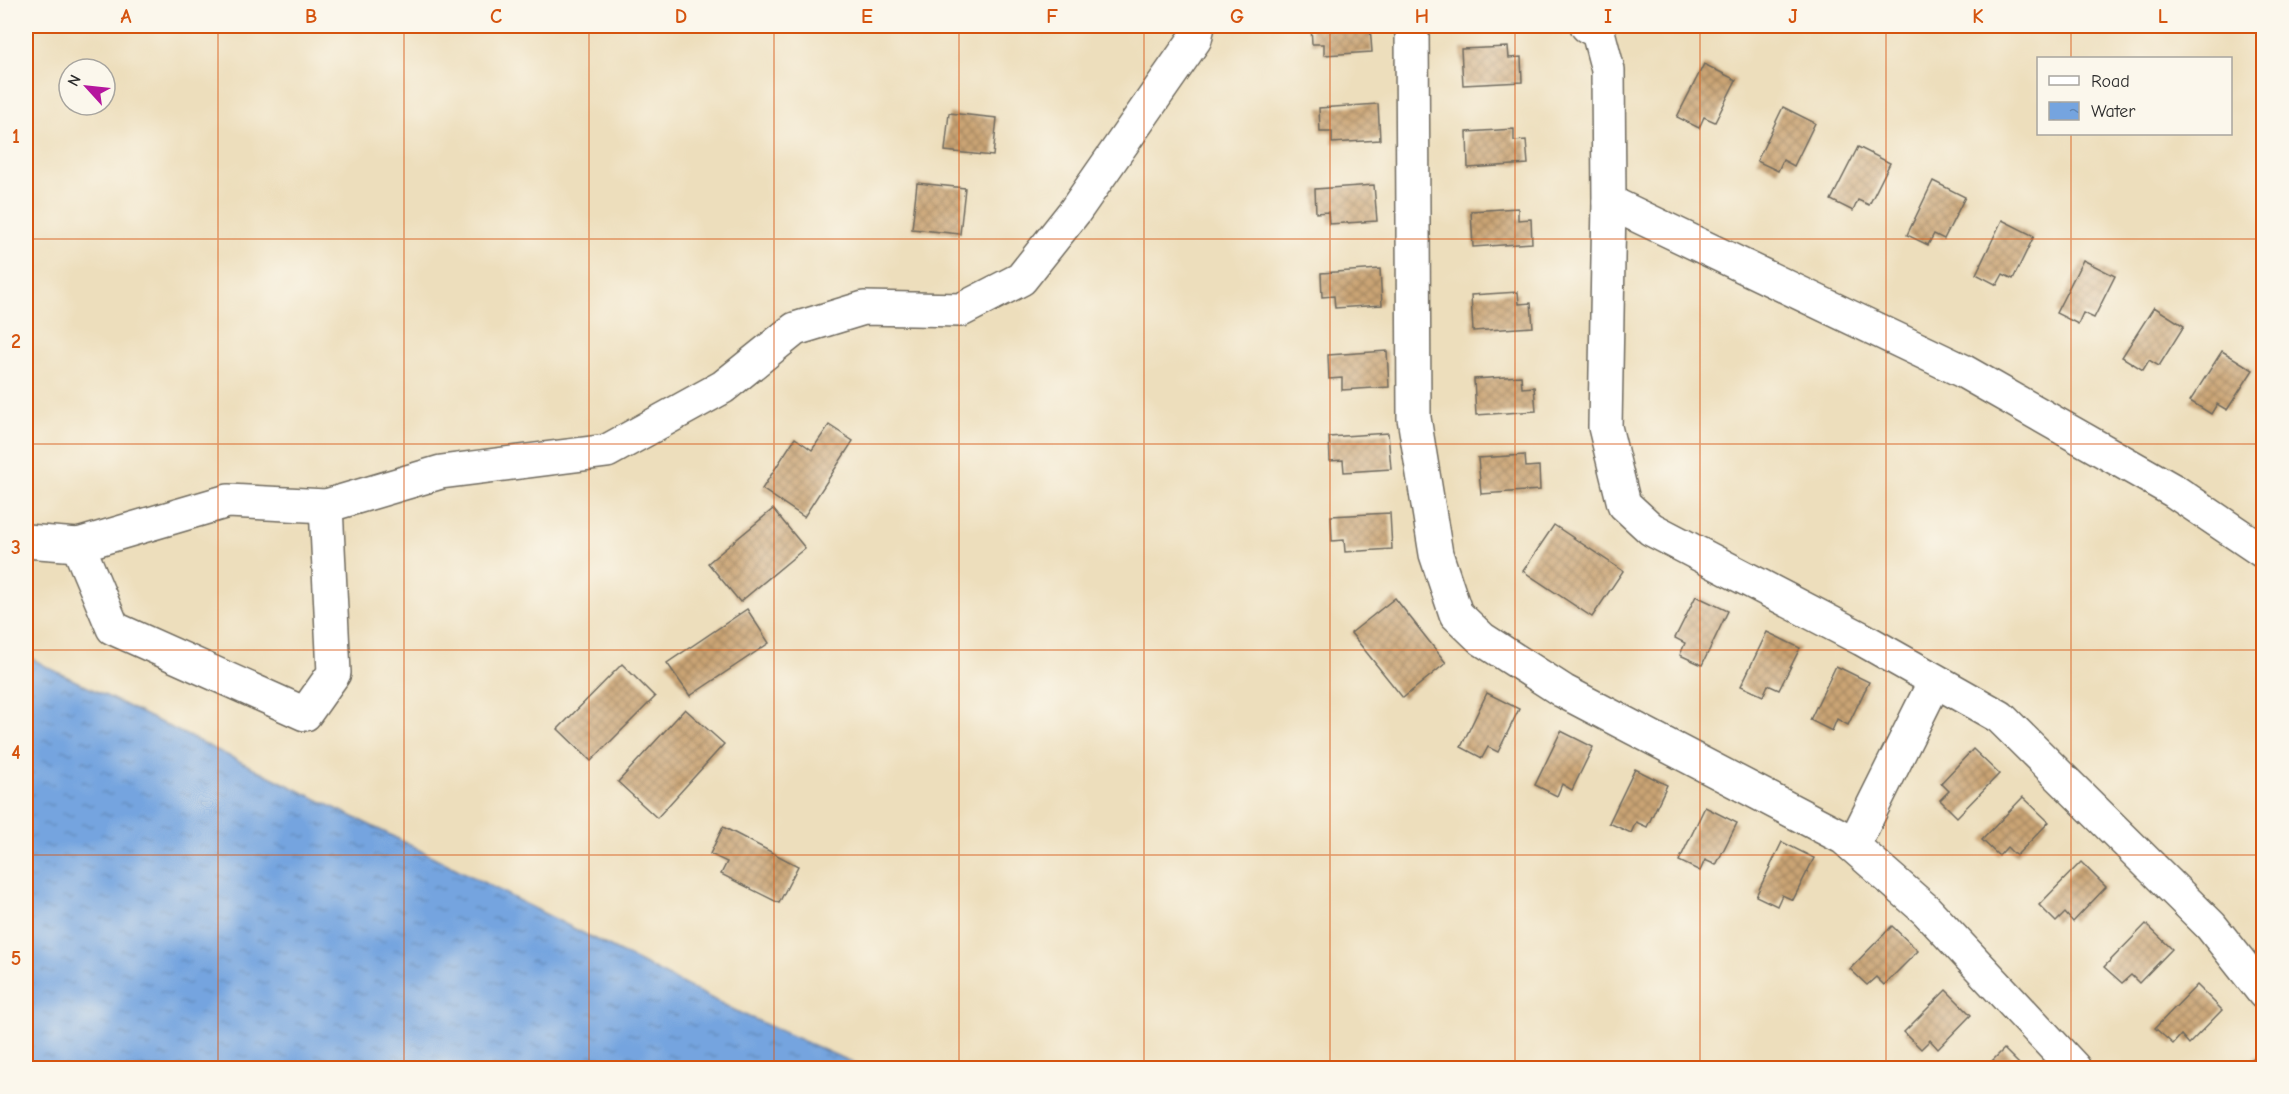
<svg xmlns="http://www.w3.org/2000/svg" width="2289" height="1094" font-family="'Comic Neue',sans-serif">
  <style>
    .water { fill: url(#water-ripples); stroke: #506885; stroke-width: 1.5 }
    .building { fill: url(#building-cross-hatch) }
    .lines { fill: none; stroke-linecap: round; stroke-linejoin: round }
    .street-casing { stroke: #6f6a5e; stroke-width: 36 }
    .street { stroke: #fff; stroke-width: 33 }
    .grid { fill: none; stroke: #d5540f; stroke-width: 1.5; stroke-opacity: 0.55 }
    .neatline { fill: none; stroke: #d5540f; stroke-width: 2 }
    .grid-label { font-size: 20px; text-anchor: middle; font-weight: bold; fill: #d5540f }
  </style>
  <defs>
    <pattern id="water-ripples" width="26" height="14" patternUnits="userSpaceOnUse" patternTransform="scale(1.5)"><rect width="26" height="14" fill="#75a4df"/><path d="M2 4q2-2 4 0t4 0M15 11q2-2 4 0t4 0" fill="none" stroke="#6086b5"/></pattern>
    <pattern id="building-cross-hatch" width="8" height="8" patternUnits="userSpaceOnUse" patternTransform="scale(1.5)"><rect width="8" height="8" fill="#caa475"/><path d="M0 0l8 8M0 8l8-8" fill="none" stroke="#a48660"/></pattern>
  </defs>
  <rect width="100%" height="100%" fill="#fbf7ec"/>
  <filter id="ink" filterUnits="userSpaceOnUse"><feTurbulence type="fractalNoise" baseFrequency=".0167" numOctaves="2"/><feDisplacementMap in="SourceGraphic" scale="12" xChannelSelector="R" yChannelSelector="G"/><feConvolveMatrix kernelMatrix="1 2 1 2 8 2 1 2 1" color-interpolation-filters="sRGB"/></filter>
  <filter id="wash" filterUnits="userSpaceOnUse"><feTurbulence type="fractalNoise" baseFrequency=".008" numOctaves="4" result="noise"/><feDisplacementMap in="SourceGraphic" scale="24" xChannelSelector="R" yChannelSelector="G"/><feGaussianBlur stdDeviation="1.35" result="paint"/><feColorMatrix in="noise" values="0 0 0 0 0 0 0 0 0 0 0 0 0 0 0 0 0 1.4 0 .05"/><feComposite in="paint" operator="in"/></filter>
  <g filter="url(#wash)">
    <rect width="100%" height="100%" fill="#eddebc"/>
    <path class="water" d="M26,655L47,667L388,834L740,1013L865,1068H26Z"/>
    <g id="blocks">
      <g class="building">
        <path d="M1311,26H1370L1372,52L1324,55V44H1312Z"/>
        <path d="M1508,47L1509,58L1521,57L1522,82L1463,85L1461,49Z"/>
        <path d="M1704,64L1736,80L1715,122L1704,117L1699,128L1677,117Z"/>
        <path d="M1378,104L1380,140L1332,143V132H1320L1319,108Z"/>
        <path d="M1783,107L1815,123L1794,166L1783,160L1778,171L1757,161Z"/>
        <path d="M949,113L997,118L993,156L945,151Z"/>
        <path d="M1514,129V141L1526,140L1528,164L1468,168L1467,132Z"/>
        <path d="M1858,147L1890,163L1869,205L1858,200L1853,211L1831,200Z"/>
        <path d="M1933,181L1965,197L1944,239L1934,234L1928,245L1907,235Z"/>
        <path d="M917,183L965,188L960,234L912,229Z"/>
        <path d="M1374,185L1377,221L1329,224L1328,212L1316,213L1315,189Z"/>
        <path d="M1518,208V220L1531,219L1532,243L1473,247L1471,211Z"/>
        <path d="M2002,220L2034,236L2013,279L2003,274L1997,285L1976,274Z"/>
        <path d="M2083,260L2115,276L2094,318L2083,313L2078,324L2056,313Z"/>
        <path d="M1380,269L1382,305L1335,308L1334,296L1322,297L1321,273Z"/>
        <path d="M1518,292L1519,304L1531,303L1533,327L1473,331L1471,295Z"/>
        <path d="M2154,307L2184,326L2159,366L2149,360L2143,370L2122,357Z"/>
        <path d="M1387,351L1389,387L1342,390V378L1329,379L1328,355Z"/>
        <path d="M2222,351L2253,370L2227,410L2217,404L2211,414L2190,401Z"/>
        <path d="M1521,376L1522,388L1534,387L1536,411L1476,415L1474,379Z"/>
        <path d="M829,425L853,441L804,517L762,489L795,438L812,450Z"/>
        <path d="M1388,433L1391,469L1344,472L1343,460L1330,461L1329,437Z"/>
        <path d="M1525,455L1526,467L1539,466L1540,490L1481,494L1478,458Z"/>
        <path d="M773,509L805,548L740,602L708,563Z"/>
        <path d="M1390,513L1392,549L1345,552L1344,540L1332,541L1331,516Z"/>
        <path d="M1554,525L1623,571L1592,617L1523,571Z"/>
        <path d="M1696,596L1728,611L1702,665L1680,655L1685,643L1675,638Z"/>
        <path d="M1395,598L1446,663L1403,698L1351,633Z"/>
        <path d="M747,609L769,643L690,696L667,663Z"/>
        <path d="M1767,632L1800,648L1779,690L1768,685L1763,696L1741,686Z"/>
        <path d="M622,664L655,697L591,761L558,729Z"/>
        <path d="M1836,666L1869,682L1848,725L1837,719L1832,731L1810,720Z"/>
        <path d="M1487,693L1519,709L1498,752L1488,747L1482,758L1461,747Z"/>
        <path d="M685,709L724,744L657,818L618,782Z"/>
        <path d="M1561,731L1593,747L1572,790L1562,784L1557,796L1535,785Z"/>
        <path d="M1973,749L1999,774L1957,817L1940,800L1949,791L1941,783Z"/>
        <path d="M1635,769L1667,785L1647,827L1636,822L1631,833L1609,823Z"/>
        <path d="M2023,797L2049,822L2016,856L2007,847L1999,856L1982,840Z"/>
        <path d="M1705,807L1737,823L1716,865L1705,860L1700,871L1679,861Z"/>
        <path d="M723,827L798,866L779,903L721,874L727,862L710,854Z"/>
        <path d="M1782,842L1814,858L1793,900L1782,895L1777,906L1756,896Z"/>
        <path d="M2081,862L2106,887L2073,922L2065,913L2056,922L2039,905Z"/>
        <path d="M2146,924L2172,949L2139,983L2131,975L2122,983L2104,967Z"/>
        <path d="M1892,926L1918,951L1884,985L1876,977L1867,985L1850,969Z"/>
        <path d="M2197,985L2222,1010L2189,1044L2181,1035L2173,1044L2155,1028Z"/>
        <path d="M1946,990L1971,1015L1938,1049L1930,1040L1921,1049L1904,1032Z"/>
        <path d="M2004,1049L2023,1068H1985Z"/>
        <path d="M2264,1050V1068H2238Z"/>
      </g>
    </g>
  </g>
  <g filter="url(#ink)">
    <use href="#blocks" fill-opacity="0" stroke="#6f6a5e" stroke-width="1.5"/>
    <g class="lines">
      <defs>
        <g id="street">
          <path d="M1412,26L1414,418L1436,554L1456,614L1482,639L1563,691L1844,838L1926,910L2074,1068"/>
          <path d="M1587,26L1598,32L1608,70L1609,202L1605,427L1624,504L1651,529L1862,639L2000,717L2211,926L2264,993"/>
          <path d="M1609,202L1963,371L2174,491L2264,552"/>
          <path d="M26,541L78,545L228,501L326,506L441,472L607,451L723,387L795,329L864,308L961,310L1021,279L1075,211L1195,39L1198,26"/>
          <path d="M78,545L113,628L305,714L334,673L326,506"/>
          <path d="M1853,846L1935,681"/>
        </g>
      </defs>
      <use href="#street" class="street-casing"/>
      <use href="#street" class="street"/>
    </g>
  </g>
  <path class="grid" d="M218,26V1068M404,26V1068M589,26V1068M774,26V1068M959,26V1068M1144,26V1068M1330,26V1068M1515,26V1068M1700,26V1068M1886,26V1068M2071,26V58M2071,134V1068M26,239H2264M26,444H2264M26,650H2264M26,855H2264"/>
  <rect width="2289" height="1094" fill="none" stroke="#fbf7ec" stroke-width="66"/>
  <rect x="2037" y="57" width="195" height="78" fill="#fbf7ec" stroke="#a8a59f" stroke-width="1.5"/>
  <rect x="2049" y="76" width="30" height="9" fill="#ffffff" stroke="#a8a59f" stroke-width="1.5"/>
  <text x="2091" y="87" font-size="18" fill="#2b2b2b">Road</text>
  <rect x="2049" y="102" width="30" height="18" fill="url(#water-ripples)" stroke="#a8a59f" stroke-width="1.5"/>
  <text x="2091" y="117" font-size="18" fill="#2b2b2b">Water</text>
  <g transform="translate(87 87) rotate(297)"><circle r="28" fill="#fbf7ec" stroke="#a8a59f" stroke-width="1.5"/>
  <path d="M0-4.5L10 22L0 15L-10 22Z" fill="#b5179e"/>
  <text y="-9" font-size="16" font-weight="bold" text-anchor="middle" fill="#2b2b2b">N</text>
  </g>
  <rect x="33" y="33" width="2223" height="1028" class="neatline"/>
  <g class="grid-label">
    <text x="126" y="23">A</text>
    <text x="311" y="23">B</text>
    <text x="496" y="23">C</text>
    <text x="681" y="23">D</text>
    <text x="867" y="23">E</text>
    <text x="1052" y="23">F</text>
    <text x="1237" y="23">G</text>
    <text x="1422" y="23">H</text>
    <text x="1608" y="23">I</text>
    <text x="1793" y="23">J</text>
    <text x="1978" y="23">K</text>
    <text x="2163" y="23">L</text>
    <text x="16" y="143">1</text>
    <text x="16" y="348">2</text>
    <text x="16" y="554">3</text>
    <text x="16" y="759">4</text>
    <text x="16" y="965">5</text>
  </g>
</svg>
